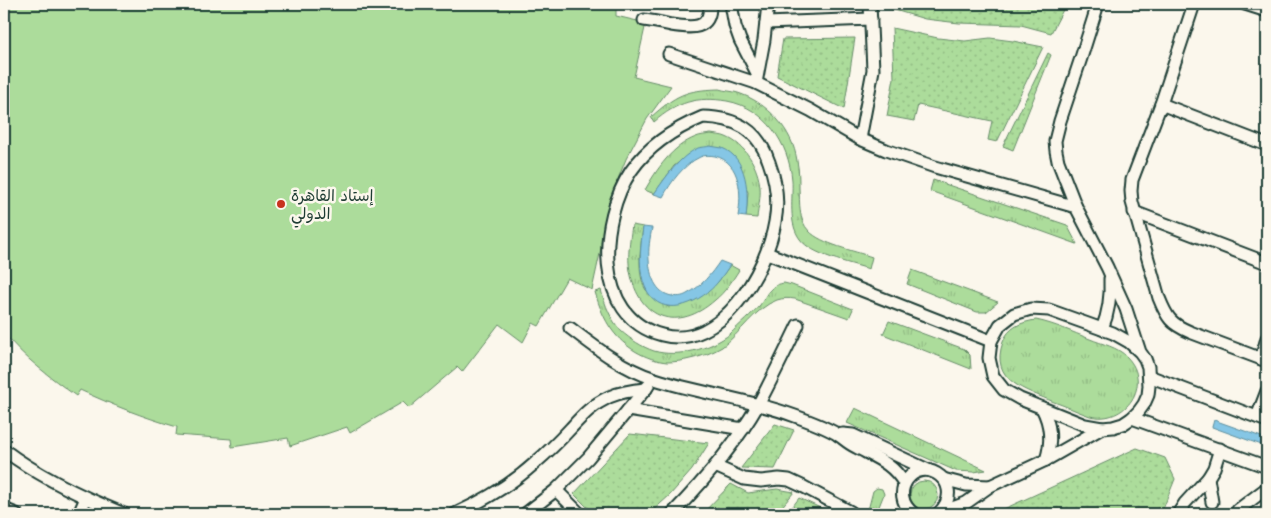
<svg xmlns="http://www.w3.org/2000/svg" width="1271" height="518" font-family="'Comic Neue','Playpen Sans Arabic',sans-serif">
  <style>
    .grass { fill: url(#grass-tufts); stroke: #668c68 }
    .park { fill: url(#park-dots); stroke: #668c68 }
    .pitch { fill: #acdc9b; stroke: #668c68 }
    .water { fill: #85c6e5; stroke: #5c8f9e }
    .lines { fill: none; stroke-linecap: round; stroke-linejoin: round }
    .lane-casing { stroke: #1f3d34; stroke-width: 15 }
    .lane { stroke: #fbf7ec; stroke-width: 11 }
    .poi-dot { fill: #c8321e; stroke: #fbf7ec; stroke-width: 2 }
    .labels { text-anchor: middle; stroke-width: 5; stroke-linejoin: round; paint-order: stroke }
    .poi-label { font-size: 16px; fill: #1f3d34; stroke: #fbf7ec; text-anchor: start }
  </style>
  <defs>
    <pattern id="grass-tufts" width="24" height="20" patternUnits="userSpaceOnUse" patternTransform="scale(1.25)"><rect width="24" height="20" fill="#acdc9b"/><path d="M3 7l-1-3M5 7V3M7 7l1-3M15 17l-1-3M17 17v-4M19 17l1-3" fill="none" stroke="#94be86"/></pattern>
    <pattern id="park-dots" width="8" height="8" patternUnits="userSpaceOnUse" patternTransform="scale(1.25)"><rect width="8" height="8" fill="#acdc9b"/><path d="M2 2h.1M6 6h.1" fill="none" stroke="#94be86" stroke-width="1.8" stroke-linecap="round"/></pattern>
  </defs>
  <rect width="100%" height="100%" fill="#fbf7ec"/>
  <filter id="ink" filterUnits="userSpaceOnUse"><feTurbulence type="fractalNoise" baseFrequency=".02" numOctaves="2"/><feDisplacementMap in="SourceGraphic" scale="10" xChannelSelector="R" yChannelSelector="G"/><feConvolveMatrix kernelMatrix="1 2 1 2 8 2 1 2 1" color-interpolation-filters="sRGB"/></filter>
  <g filter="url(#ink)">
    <g class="grass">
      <path d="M719,89C725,91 732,91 738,93C767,102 793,130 797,161C799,170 799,179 799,188C800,203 798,220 809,231C821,244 855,251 872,257L869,269C850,263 811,255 800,239C788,223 793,199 792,180C789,144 766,108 727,101C697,96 677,102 654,122L651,117C676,95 685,90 719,89Z"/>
      <path d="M711,134C716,135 722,135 726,137C746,145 758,167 760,187C761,197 758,208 757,218L746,217L748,192L722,148L686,157L674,166L654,194L645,190C657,169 672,146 696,137C700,135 706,135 711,134Z"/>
      <path d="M933,180L1067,225L1077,244L930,191Z"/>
      <path d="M632,225L643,227C641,244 636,274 646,290C650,295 663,302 668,307L718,282L730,265L739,270C732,281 725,292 715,300C678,333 639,320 630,271C627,256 630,240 632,225Z"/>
      <path d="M912,270L998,302L986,312H977L907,284Z"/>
      <path d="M784,283L792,285L853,309L849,318L795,299C789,298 783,298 777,300C755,308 740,334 722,347C712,353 700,357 690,359C683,361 674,362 667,362C646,360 624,347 612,330C604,319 599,306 595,292L601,290C605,305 611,320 621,331C630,339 642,347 654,351C677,358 711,349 730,334C739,325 752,314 760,305C764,300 766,293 771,289C775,285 779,284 784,283Z"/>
      <path d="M1036,320C1055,324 1072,332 1090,339C1102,344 1118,347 1127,357C1153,384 1126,425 1090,416C1078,412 1066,406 1054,402C1026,390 989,381 1003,342C1008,327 1022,322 1036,320Z"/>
      <path d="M889,321L964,349L970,355L971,369L883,334Z"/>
      <path d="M855,408L986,470L974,472L956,471L847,423Z"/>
      <circle cx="924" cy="495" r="14"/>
      <path d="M877,488L882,489L884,494L876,514H867L873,491Z"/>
    </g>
    <g class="park">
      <path d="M784,4H848V6L784,5Z"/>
      <path d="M891,4H1066L1051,33L1021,25L959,23L925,19L891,9Z"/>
      <path d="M892,28L938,38L965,41L990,38L1013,41L1043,47L997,142L988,140L992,121L918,105L914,121L887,116L894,78Z"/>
      <path d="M855,38L844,109L777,76L783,39Z"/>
      <path d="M1048,53L1051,55L1013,150L1003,146Z"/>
      <path d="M775,424L794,430L775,469L741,468Z"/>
      <path d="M630,434L709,443L692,470L670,495L649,514H594L574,494Z"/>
      <path d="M1137,448L1165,458L1175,479L1161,514H993Z"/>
      <path d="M731,484L748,493L777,489L794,492L776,514H702Z"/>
      <path d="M799,498L833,514H787Z"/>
    </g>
    <path class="pitch" d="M4,4H616V16L646,23L634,77L671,86L647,119L626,159L614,189L592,290L567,278L539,326L533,323L523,342L499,324L462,372L457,367L409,408L403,402L350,433L347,427L290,446L288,438L232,447L231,439L176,435L177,427C143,417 112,405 80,390L76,396C50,377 24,358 4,333Z"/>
    <g class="water">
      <path d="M710,146C714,147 718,147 722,148C748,158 749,194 746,217L738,216C742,195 741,162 715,156C710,155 704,155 700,157C683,165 671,182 663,197L654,194C665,178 680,156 698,148C702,147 707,147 710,146Z"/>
      <path d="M643,227L652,228C650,238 648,249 649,260C650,275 655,293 672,296C677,297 682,297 687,294C702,286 711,274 720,261L730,265C723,275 717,285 708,292C684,311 653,315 643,281C638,263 641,245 643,227Z"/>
      <path d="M1214,420L1267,439V447L1212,427Z"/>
    </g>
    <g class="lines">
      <defs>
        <g id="lane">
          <path d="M731,4L735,26L740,40L757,73"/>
          <path d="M1098,4L1081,58L1060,121L1055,141L1056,151L1058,161L1076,207L1107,267L1126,309L1140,352L1145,359L1148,367L1149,386L1148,395L1144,404L1139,411L1132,418L1123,424L1113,427L1102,428L1085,425L1020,399L1004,390L993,376L989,358L991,341L1000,325L1014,314L1031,309L1049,310L1113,333L1129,342L1140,352"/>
          <path d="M1194,4L1161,104L1132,180L1131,191L1132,202L1159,298C1167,318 1171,324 1190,332L1267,361"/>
          <path d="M1245,4L1267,11"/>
          <path d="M644,20C653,21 662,23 671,25C691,28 711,31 710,4"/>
          <path d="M766,23L871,19"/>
          <path d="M669,54L756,83L810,110L860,139L886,150L935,167L1076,207"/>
          <path d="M756,83L764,40L768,4"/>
          <path d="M1161,104L1267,145"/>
          <path d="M703,117C736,118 758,129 769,162C776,181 779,201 775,222C767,270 721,351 662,335C592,317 599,219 631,171C649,145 674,129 703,117Z"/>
          <path d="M860,139L873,70L870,4"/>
          <path d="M1134,212L1267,263"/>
          <path d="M767,253L991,341"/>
          <path d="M570,328C596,348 623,369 655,379C701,394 750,399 795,416C809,421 825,427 837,434C844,439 849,444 856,447C876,458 892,463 904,483"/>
          <path d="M1102,329C1109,312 1111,297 1110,279"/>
          <path d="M1261,359L1267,338"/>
          <path d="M1149,376L1267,421"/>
          <path d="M1042,408C1051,425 1052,442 1046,460"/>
          <path d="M628,410L743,429"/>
          <path d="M1257,417L1267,391"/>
          <path d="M1132,418L1267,467"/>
          <path d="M838,435L843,434L853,435L928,470"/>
          <path d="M4,450C40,477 82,497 124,514"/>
          <path d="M715,466L744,479L761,481L779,479L789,480L804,487L851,512"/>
          <path d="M1208,478L1212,502"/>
          <path d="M943,479L966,485L990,486"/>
          <path d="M556,490L580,514"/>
          <path d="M4,509L16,514"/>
          <path d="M1238,510L1267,488"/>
          <path d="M939,513L966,503L990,486L1046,460L1102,428"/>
          <path d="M79,514L86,498"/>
          <path d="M455,514C483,501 512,484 535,463C548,452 560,440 571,428C583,415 592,405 609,397C620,392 634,390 646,389"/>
          <path d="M525,514L556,490L588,458L648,386"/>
          <path d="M672,514C704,481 735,445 758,405C772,379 785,352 798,325"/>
          <path d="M914,514C886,493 915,456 940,476C944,479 947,483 948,489C950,499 946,506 939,513"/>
          <path d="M1178,514L1185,503L1208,478L1214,468L1220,449"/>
        </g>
      </defs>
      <use href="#lane" class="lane-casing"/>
      <use href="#lane" class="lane"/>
    </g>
  </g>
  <circle class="poi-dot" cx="281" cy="204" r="5"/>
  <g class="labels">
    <g class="poi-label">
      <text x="291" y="201">إستاد القاهرة<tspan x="291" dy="18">الدولي</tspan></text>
    </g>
  </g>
  <rect width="1271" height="518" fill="none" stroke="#fbf7ec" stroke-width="20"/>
  <rect x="10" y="10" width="1251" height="498" fill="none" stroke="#1f3d34" stroke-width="2" filter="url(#ink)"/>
</svg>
